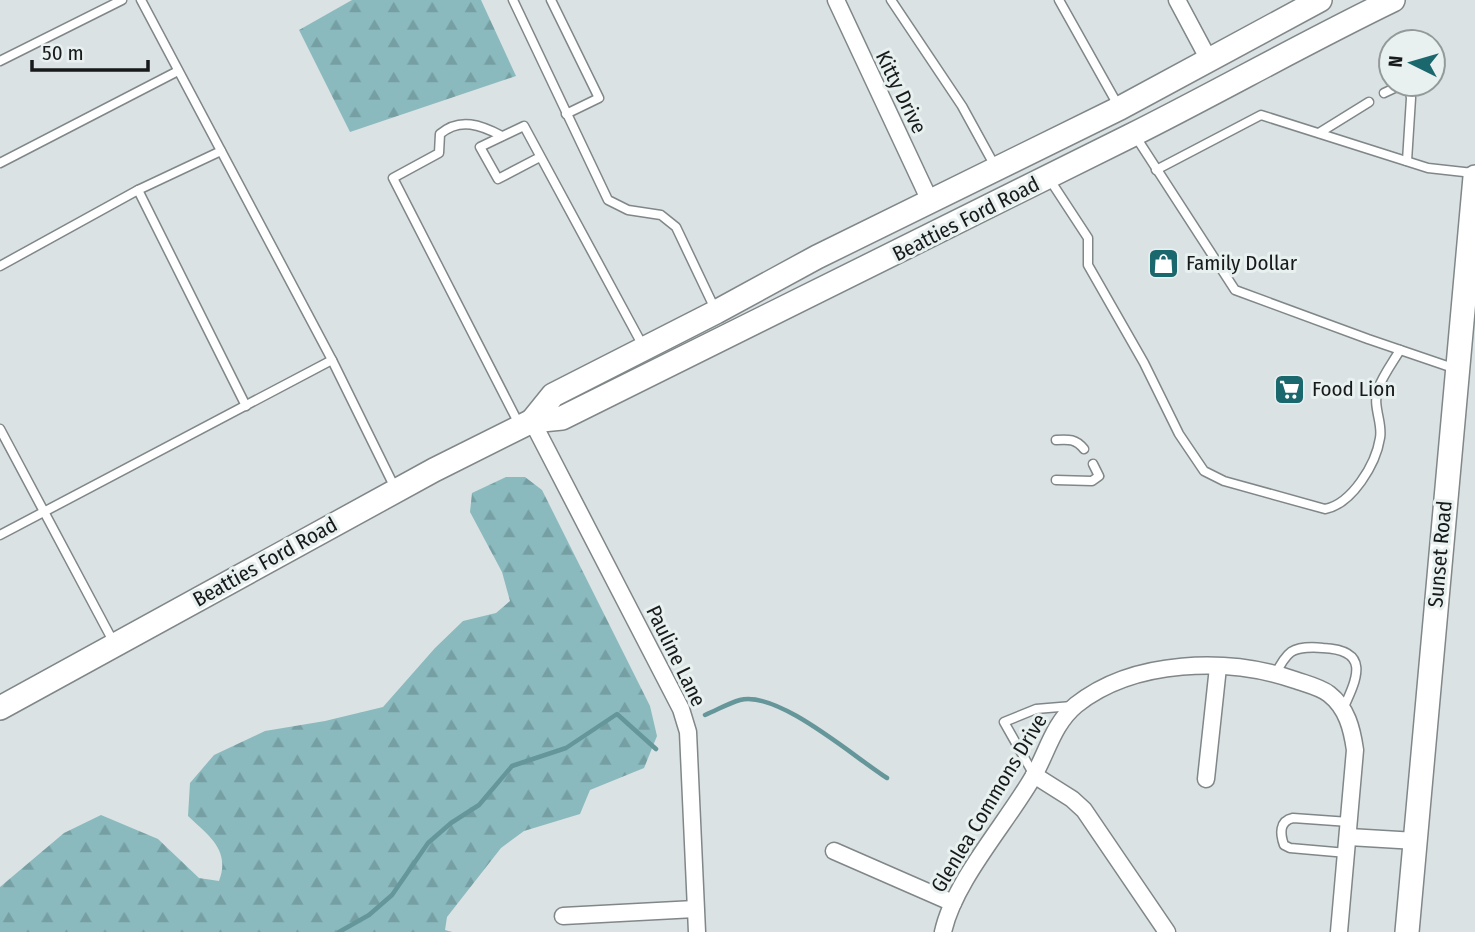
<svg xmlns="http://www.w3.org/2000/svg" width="1475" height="932" font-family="'Fira Sans Condensed',sans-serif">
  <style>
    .forest { fill: url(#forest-firs) }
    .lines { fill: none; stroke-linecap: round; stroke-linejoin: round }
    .stream { stroke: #65969a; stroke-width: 4.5 }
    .service-casing { stroke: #808788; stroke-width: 11 }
    .minor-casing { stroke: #808788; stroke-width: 19 }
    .secondary-casing { stroke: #808788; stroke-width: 26 }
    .service { stroke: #fff; stroke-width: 8 }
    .minor { stroke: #fff; stroke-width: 16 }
    .secondary { stroke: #fff; stroke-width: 23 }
    .labels { text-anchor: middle; stroke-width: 6; stroke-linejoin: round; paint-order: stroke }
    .street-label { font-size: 21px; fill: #17191a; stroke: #e8f0f0 }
    .poi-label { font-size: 21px; fill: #17191a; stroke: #e8f0f0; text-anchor: start }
  </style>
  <defs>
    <pattern id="forest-firs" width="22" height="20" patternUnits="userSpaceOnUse" patternTransform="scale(1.75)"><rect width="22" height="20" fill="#8ababe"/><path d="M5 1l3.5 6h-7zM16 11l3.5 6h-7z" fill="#769fa3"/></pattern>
  </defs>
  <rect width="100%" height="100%" fill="#dbe2e3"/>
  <g class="forest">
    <path d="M352,0H481L516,76L350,132L299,30Z"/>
    <path d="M506,477H525L542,490L650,706L657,736L644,768L590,790L580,814L524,831L501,848L447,917L445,930L452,932H0V887L64,833L101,815L158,839L199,878L219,881C231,850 208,835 188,816L190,783L214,755L265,731L325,721L383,707L435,648L463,621L496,613L510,601L502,572L470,512L472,493Z"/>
  </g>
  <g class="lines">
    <g class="stream">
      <path d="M705,715C717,710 729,703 740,700C778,690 855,758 887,778"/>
      <path d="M339,932L369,915L392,895L428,843L451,823L479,805L512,766L566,748L617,714L656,749"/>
    </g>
    <defs>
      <g id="service">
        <path d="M141,0L332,360L396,490"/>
        <path d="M513,0L608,200L628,210L661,215L676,227L715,309"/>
        <path d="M551,0L599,98L566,114"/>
        <path d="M891,0L962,106L996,168"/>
        <path d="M1059,0L1119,107"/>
        <path d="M0,61L122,0"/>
        <path d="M1384,93L1401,85L1409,87L1411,98L1407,161"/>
        <path d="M1319,133L1369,102"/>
        <path d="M1134,134L1235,290L1368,339L1456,369"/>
        <path d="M502,136C481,125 460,117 440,134L439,153L393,178L519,424"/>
        <path d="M540,157L498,179L480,147L524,126L643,346"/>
        <path d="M0,163L178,71"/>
        <path d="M1156,170L1261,115L1428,168L1473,173"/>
        <path d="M1050,180L1088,238V265L1144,363L1179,434L1204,471L1224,481L1325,509C1352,504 1376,464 1380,438C1383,422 1372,407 1378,389C1383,375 1393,362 1400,350"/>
        <path d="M138,190L221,151"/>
        <path d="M0,266L138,190L246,406"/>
        <path d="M0,429L114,643"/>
        <path d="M1056,440C1069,439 1076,439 1084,449"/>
        <path d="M1056,480L1092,481L1099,476L1093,464"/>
        <path d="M0,535L332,360"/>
        <path d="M1275,675C1279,667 1284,657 1291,652C1299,647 1314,647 1323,648C1370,650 1358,677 1343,709"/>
        <path d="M1034,775L1004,722L1036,709L1072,706"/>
        <path d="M1347,853L1290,848L1284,845C1280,834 1279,821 1293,818L1349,822"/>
      </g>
      <g id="minor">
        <path d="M836,0L930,201"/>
        <path d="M1177,0L1209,60"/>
        <path d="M532,421L681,709L688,732L697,932"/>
        <path d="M1034,775L1072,799L1084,810L1167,932"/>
        <path d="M1206,779L1218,667"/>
        <path d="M1349,837L1416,841"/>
        <path d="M834,851L953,903"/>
        <path d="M563,916L695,909"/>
        <path d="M943,932C954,881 1006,824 1033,777C1047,753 1053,724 1076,705C1134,659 1228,657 1295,680C1306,684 1320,687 1329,694C1347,708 1352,729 1355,750L1339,932"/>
      </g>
      <g id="secondary">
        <path d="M532,421L553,395L716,312L817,257L1120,108L1320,0"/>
        <path d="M0,708L434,470L532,421L562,418C751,324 941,231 1130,136C1218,92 1304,43 1393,0"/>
        <path d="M1407,932L1475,177"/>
      </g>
    </defs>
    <use href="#service" class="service-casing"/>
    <use href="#minor" class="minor-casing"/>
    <use href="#secondary" class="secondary-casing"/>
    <use href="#service" class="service"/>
    <use href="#minor" class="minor"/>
    <use href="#secondary" class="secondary"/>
  </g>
  <defs>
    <symbol id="shop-square" viewBox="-11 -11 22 22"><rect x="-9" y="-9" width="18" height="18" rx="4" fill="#1a686d" stroke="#e8f0f0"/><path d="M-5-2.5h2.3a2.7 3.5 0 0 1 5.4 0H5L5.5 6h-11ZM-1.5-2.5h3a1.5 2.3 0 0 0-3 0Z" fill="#fff"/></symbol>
    <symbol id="supermarket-square" viewBox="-11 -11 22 22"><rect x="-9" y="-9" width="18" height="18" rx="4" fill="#1a686d" stroke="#e8f0f0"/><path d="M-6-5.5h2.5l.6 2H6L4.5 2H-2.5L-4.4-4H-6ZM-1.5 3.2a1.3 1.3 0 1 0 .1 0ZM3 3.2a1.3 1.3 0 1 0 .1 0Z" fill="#fff"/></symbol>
  </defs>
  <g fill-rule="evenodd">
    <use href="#shop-square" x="1146" y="246" width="35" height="35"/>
    <use href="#supermarket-square" x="1272" y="372" width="35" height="35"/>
  </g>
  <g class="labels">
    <g class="street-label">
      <text transform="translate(901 92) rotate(64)" y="7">Kitty Drive</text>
      <text transform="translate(966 219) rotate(-27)" y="7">Beatties Ford Road</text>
      <text transform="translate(1440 554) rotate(-85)" y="7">Sunset Road</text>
      <text transform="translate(265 562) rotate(-29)" y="7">Beatties Ford Road</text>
      <text transform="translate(676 656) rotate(64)" y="7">Pauline Lane</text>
      <text transform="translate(989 803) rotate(-59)" y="7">Glenlea Commons Drive</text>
    </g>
    <g class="poi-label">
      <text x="1186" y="270">Family Dollar</text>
      <text x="1312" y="396">Food Lion</text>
    </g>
  </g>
  <g transform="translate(1412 63) rotate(275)"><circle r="33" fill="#e8f0f0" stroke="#949a9a" stroke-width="2"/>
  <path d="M0-5L12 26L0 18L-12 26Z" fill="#1a686d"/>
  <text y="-10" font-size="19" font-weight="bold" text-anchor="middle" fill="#17191a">N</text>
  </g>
  <path d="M32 60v10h116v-10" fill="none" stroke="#17191a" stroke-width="3.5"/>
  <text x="42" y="60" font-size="21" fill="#17191a" stroke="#e8f0f0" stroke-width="5" paint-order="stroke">50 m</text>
</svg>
